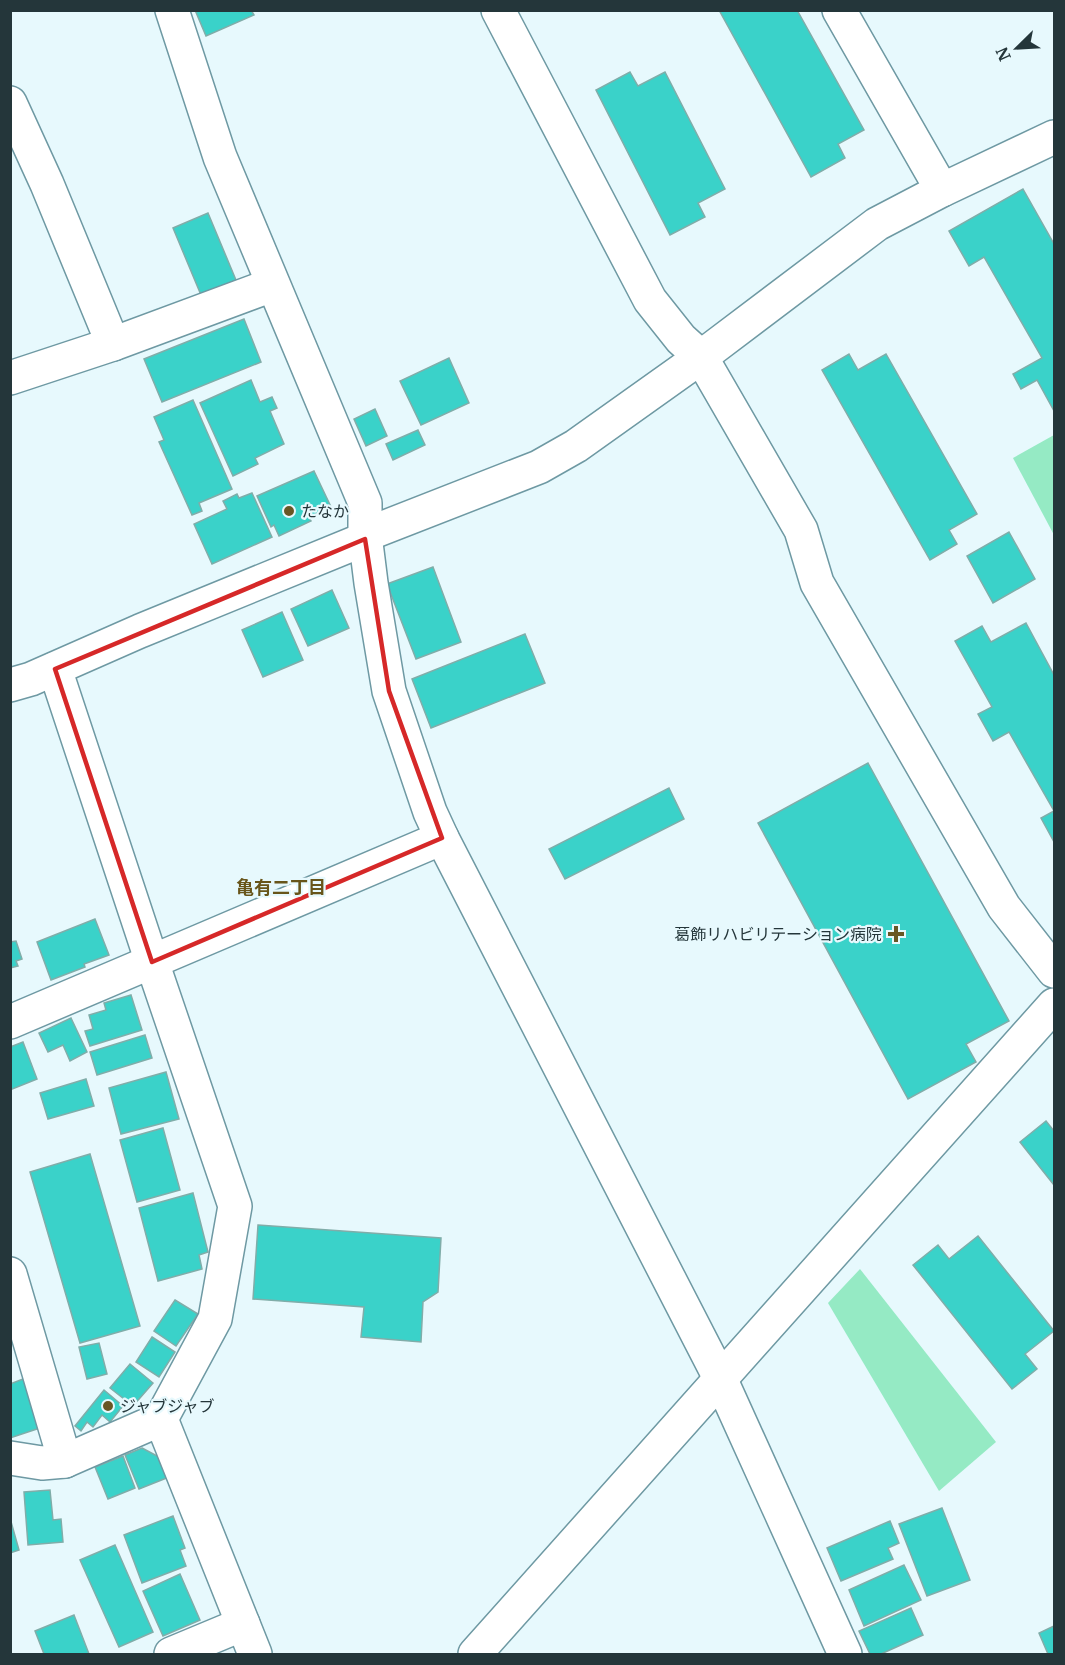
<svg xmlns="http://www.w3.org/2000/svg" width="1065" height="1665" font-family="Merriweather,'Noto Sans JP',serif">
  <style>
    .green { fill: #95eac4 }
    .building { fill: #3ad2c9; stroke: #80ada9; stroke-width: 1.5 }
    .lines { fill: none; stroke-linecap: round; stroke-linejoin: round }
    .street-casing { stroke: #6e99a3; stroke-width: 36 }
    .secondary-casing { stroke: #6e99a3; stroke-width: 36 }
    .street { stroke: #fff; stroke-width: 33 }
    .secondary { stroke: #fff; stroke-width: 33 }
    .marked { fill: none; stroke: #d62828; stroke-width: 4.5; stroke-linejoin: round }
    .poi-dot { fill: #685724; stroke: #e7f9fd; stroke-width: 2 }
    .labels { text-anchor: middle; stroke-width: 4.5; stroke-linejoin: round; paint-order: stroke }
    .poi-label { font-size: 16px; fill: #24363a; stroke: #e7f9fd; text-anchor: start }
    .neighbourhood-label { font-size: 18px; font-weight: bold; fill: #68551a; stroke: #e7f9fd }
  </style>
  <rect width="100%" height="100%" fill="#e7f9fd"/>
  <g class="green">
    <path d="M1054,435V535L1013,458Z"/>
    <path d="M860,1269L996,1442L939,1491L828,1303Z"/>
  </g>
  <g class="building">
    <path d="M195,10H251L254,15L206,36Z"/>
    <path d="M719,10H797L864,130L838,144L845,158L811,177Z"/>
    <path d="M630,72L638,86L665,72L725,189L698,203L705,217L670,235L596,90Z"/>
    <path d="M1023,189L1054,244V411L1037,380L1021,389L1013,374L1042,358L984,257L969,266L949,231Z"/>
    <path d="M208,213L236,280L201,295L173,228Z"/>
    <path d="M244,319L261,362L162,402L144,359Z"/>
    <path d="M849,354L858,370L886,354L977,514L949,530L957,544L930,560L822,370Z"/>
    <path d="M449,358L469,403L421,425L400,381Z"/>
    <path d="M251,380L260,402L272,397L277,408L270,411L284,444L255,458L258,464L233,476L200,403Z"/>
    <path d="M193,400L232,489L199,503L202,511L192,515L159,442L164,440L154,417Z"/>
    <path d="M375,409L387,436L366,446L354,419Z"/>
    <path d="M418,430L425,445L393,460L386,444Z"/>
    <path d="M314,471L331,507L309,517L311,521L279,536L274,525L271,527L257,496Z"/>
    <path d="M252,493L272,537L212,564L194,524L227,509L223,501L237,494L239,498Z"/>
    <path d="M1009,532L1035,579L993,603L967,556Z"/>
    <path d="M433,567L461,642L416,659L387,584Z"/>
    <path d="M332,590L349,628L308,646L291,609Z"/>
    <path d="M282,612L303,660L263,677L242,630Z"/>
    <path d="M1026,623L1054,675V842L1041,818L1054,811L1009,732L993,741L978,714L992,707L955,641L982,626L991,642Z"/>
    <path d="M525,634L545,683L431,728L412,679Z"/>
    <path d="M868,763L1009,1021L966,1044L976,1062L908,1099L758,823Z"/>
    <path d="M669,788L684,819L565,879L549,849Z"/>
    <path d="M95,919L109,955L84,964L85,967L51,980L37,942Z"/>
    <path d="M16,941L22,959L16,961L18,966L10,968V942Z"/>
    <path d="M131,995L142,1030L90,1046L85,1031L93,1029L89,1015L106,1010L104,1003Z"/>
    <path d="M71,1018L87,1052L70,1061L63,1045L48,1052L39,1033Z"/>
    <path d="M145,1035L152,1058L97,1075L90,1052Z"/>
    <path d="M23,1042L37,1079L10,1090V1047Z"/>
    <path d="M166,1072L179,1119L121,1134L109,1088Z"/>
    <path d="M86,1079L94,1106L48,1119L40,1093Z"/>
    <path d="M1046,1121L1054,1131V1185L1020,1142Z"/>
    <path d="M163,1128L180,1190L137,1202L120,1140Z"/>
    <path d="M90,1154L140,1326L80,1343L30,1172Z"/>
    <path d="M193,1193L208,1252L199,1255L202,1269L158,1281L139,1208Z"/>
    <path d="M258,1225L441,1238L438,1292L423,1302L421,1342L361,1337L364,1307L253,1299Z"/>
    <path d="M978,1236L1054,1331L1025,1354L1037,1369L1012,1389L913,1265L938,1245L949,1259Z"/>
    <path d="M175,1300L198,1314L176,1346L154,1331Z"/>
    <path d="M152,1337L175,1352L159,1377L136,1362Z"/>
    <path d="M99,1343L107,1374L87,1379L79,1347Z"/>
    <path d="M130,1364L153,1383L133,1406L110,1388Z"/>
    <path d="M23,1379L40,1428L10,1438V1384Z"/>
    <path d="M104,1390L123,1406L110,1422L102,1415L93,1427L87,1422L81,1431L75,1426Z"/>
    <path d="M142,1448L161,1458L169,1477L139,1489L125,1455Z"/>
    <path d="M123,1456L135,1488L108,1499L95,1467Z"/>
    <path d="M50,1490L53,1520L61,1519L63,1542L28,1545L24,1492Z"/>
    <path d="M942,1508L970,1580L927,1596L899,1524Z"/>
    <path d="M173,1516L185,1548L180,1550L186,1566L142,1583L124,1535Z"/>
    <path d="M10,1518L19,1550L10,1553Z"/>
    <path d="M890,1521L899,1543L888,1548L893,1559L841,1581L827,1548Z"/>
    <path d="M115,1545L153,1632L119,1647L80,1560Z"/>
    <path d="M904,1565L921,1600L864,1626L849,1590Z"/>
    <path d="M180,1574L200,1620L163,1636L143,1591Z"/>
    <path d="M911,1608L923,1635L881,1654H870L859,1631Z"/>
    <path d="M74,1615L89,1654H44L35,1631Z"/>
    <path d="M1054,1626V1654H1048L1039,1633Z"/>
  </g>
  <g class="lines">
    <defs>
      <g id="street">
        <path d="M172,10L220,157L365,503V535L371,583L389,691L430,812L442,838L720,1378L845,1654"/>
        <path d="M498,10L650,300L681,339L701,357L801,530L817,583L1004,907L1054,971"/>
        <path d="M839,10L942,190"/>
        <path d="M10,103L47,184L113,344"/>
        <path d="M10,378L113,344L272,285"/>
        <path d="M10,685L31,679L140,631L365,539"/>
        <path d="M10,1022L442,838"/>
        <path d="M10,1274L65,1461"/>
        <path d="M161,1419L255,1654"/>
        <path d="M10,1458L42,1463L65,1461L161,1419L215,1319L235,1206L152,962L55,669"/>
        <path d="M171,1654L243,1624"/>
        <path d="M475,1654L1054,1005"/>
      </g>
      <path id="secondary" d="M365,535L539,467L576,446L701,357L877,224L942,190L1054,137"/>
    </defs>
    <use href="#street" class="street-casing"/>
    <use href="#secondary" class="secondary-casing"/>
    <use href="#street" class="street"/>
    <use href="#secondary" class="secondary"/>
  </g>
  <path class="marked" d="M365,539L389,691L442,838L152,962L55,669Z"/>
  <g class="poi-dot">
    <circle cx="289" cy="511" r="6"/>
    <path d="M893 925h6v6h6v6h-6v6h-6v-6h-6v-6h6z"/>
    <circle cx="108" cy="1406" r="6"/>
  </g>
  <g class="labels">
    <g class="poi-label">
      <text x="301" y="517">たなか</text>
      <text x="882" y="940" text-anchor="end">葛飾リハビリテーション病院</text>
      <text x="120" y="1412">ジャブジャブ</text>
    </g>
    <g class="neighbourhood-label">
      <text x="281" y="894">亀有二丁目</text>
    </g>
  </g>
  <rect width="1065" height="1665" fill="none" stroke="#24363a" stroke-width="24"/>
  <g transform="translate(1017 48) rotate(246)" stroke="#e7f9fd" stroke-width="4.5" paint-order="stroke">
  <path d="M0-4.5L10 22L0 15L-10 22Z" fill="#24363a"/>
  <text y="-9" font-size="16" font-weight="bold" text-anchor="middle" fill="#24363a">N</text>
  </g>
</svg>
